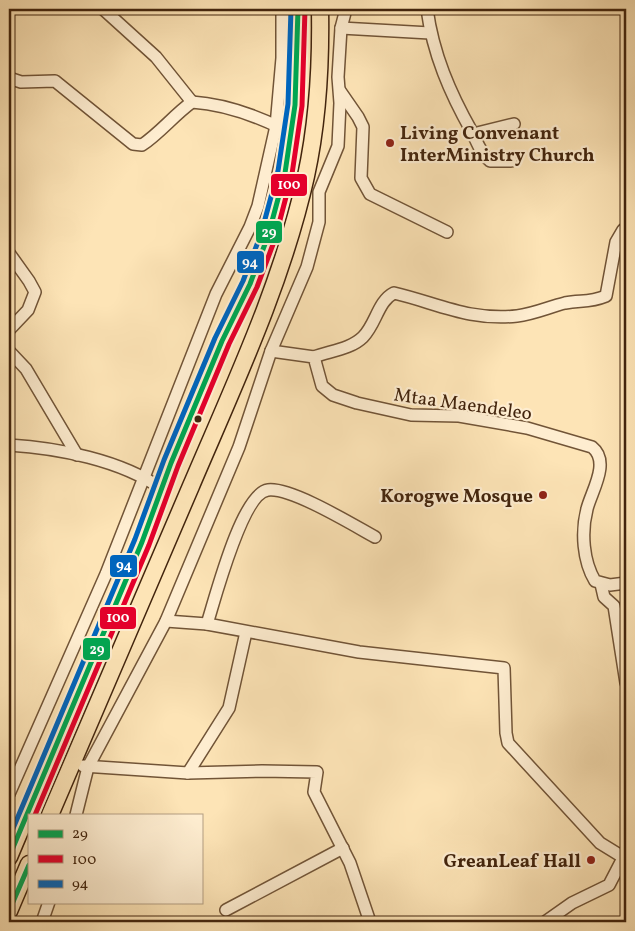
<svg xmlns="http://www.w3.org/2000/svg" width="635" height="931" font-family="Vollkorn,serif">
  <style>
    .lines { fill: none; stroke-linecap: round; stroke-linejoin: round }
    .minor-casing { stroke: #715437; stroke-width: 14 }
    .highway-casing { stroke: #42240d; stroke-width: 19 }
    .minor { stroke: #feedd0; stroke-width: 11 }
    .highway { stroke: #fde4b6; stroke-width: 16 }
    .bus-1-casing { stroke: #feedd0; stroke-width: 9 }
    .bus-2-casing { stroke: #feedd0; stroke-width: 9 }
    .bus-3-casing { stroke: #feedd0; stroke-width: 9 }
    .bus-1 { stroke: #00a651; stroke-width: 5 }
    .bus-2 { stroke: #e4002b; stroke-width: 5 }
    .bus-3 { stroke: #0065bd; stroke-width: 5 }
    .poi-dot { fill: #8f2418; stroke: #feedd0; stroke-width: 2 }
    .bus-dot { fill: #42240d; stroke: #feedd0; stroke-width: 2 }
    .labels { text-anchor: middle; stroke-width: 4.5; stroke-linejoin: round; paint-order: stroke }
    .poi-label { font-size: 19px; font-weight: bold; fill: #42240d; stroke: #feedd0; text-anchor: end }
    .street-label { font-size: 19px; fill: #42240d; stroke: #feedd0 }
    .line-badge { stroke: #feedd0; stroke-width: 2 }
    .badge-label { font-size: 14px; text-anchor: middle; font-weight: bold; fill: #fff }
  </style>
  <rect width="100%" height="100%" fill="#fde4b6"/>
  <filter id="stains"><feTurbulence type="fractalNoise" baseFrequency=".004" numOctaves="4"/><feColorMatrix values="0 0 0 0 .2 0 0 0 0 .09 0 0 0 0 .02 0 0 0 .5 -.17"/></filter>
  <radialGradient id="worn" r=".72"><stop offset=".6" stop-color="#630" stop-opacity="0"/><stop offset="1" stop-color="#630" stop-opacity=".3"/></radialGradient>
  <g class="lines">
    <defs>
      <g id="minor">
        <path d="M103,9L156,57L192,102"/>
        <path d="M427,9C433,54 450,93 472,132C477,142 481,154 490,161H511"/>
        <path d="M341,28L430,33"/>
        <path d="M9,78L21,82L55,81L133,144L142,145C160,133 174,115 192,102C223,104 252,114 281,128"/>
        <path d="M340,91L358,117L363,127L361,178L370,194L447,232"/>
        <path d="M473,134L514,124"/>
        <path d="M9,253L29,281L35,292L28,310L9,330"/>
        <path d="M9,351L26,369L77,455"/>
        <path d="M271,351L314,357L322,386L333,395L357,403L411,415L459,416L527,428L592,447C611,462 591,492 587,509C581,532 583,561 595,581L610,585L626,583"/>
        <path d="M314,357C330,351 351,349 363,337C376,324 378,301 394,293C437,303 469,321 517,316C534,314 549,307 565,303C581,300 589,303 606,296L616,242L623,230H626"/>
        <path d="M9,445C58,448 121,460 162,489"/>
        <path d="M601,584L604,597L614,606L626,683"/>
        <path d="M166,621L207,624L359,652L504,668L506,733L508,743L600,843L626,859"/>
        <path d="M207,624C215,599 242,493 268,490C291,487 353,525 375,537"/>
        <path d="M83,766L188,773L262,771L317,772L314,792L350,863L370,922"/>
        <path d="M188,773L229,708L246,632"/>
        <path d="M9,794L106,574L216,294L250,227L258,206L276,126L282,58V9"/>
        <path d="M76,815L88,767L166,621L239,447L271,351L307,267L319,222V192L338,146L340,103L338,77L341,28L346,9"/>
        <path d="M226,910L343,848"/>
        <path d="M42,922L49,902"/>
        <path d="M545,922L572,903L609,885L623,858"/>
      </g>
      <g id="highway">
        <path d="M50,815C97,705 144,596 191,486C234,385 282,284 306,176C318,121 321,65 320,9"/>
        <path d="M9,857L142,542L171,463L222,341L250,284L268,236L285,173L295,105L298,9"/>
        <path d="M9,911L29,864"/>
      </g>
    </defs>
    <use href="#minor" class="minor-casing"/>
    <use href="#highway" class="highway-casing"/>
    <use href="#minor" class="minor"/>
    <use href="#highway" class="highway"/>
    <defs>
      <g id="bus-1">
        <path d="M9,857L142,542L171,463L222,341L250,284L268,236L285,173L295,105L298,9"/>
        <path d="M9,911L29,865"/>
      </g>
      <path id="bus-2" d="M35,815L149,545L178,466L229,344L257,287L275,239L292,174L302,106L305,9"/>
      <path id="bus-3" d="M9,838L135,539L164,460L215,338L243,281L261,234L278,171L288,104L291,9"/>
    </defs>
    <use href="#bus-1" class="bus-1-casing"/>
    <use href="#bus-2" class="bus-2-casing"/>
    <use href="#bus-3" class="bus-3-casing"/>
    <use href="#bus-1" class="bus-1"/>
    <use href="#bus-2" class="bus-2"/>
    <use href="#bus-3" class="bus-3"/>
  </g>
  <g class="poi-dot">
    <circle cx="390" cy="143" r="5"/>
    <circle cx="543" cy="495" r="5"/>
    <circle cx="591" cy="860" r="5"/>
  </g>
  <circle class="bus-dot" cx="198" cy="419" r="4.5"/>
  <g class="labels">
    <g class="poi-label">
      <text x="400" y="139" text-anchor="start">Living Convenant<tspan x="400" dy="22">InterMinistry Church</tspan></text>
      <text x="533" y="502">Korogwe Mosque</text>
      <text x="581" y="867">GreanLeaf Hall</text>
    </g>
    <g class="street-label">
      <text transform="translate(463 403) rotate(8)" y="7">Mtaa Maendeleo</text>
    </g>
  </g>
  <g class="line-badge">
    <rect x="270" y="173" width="38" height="24" rx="5" fill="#e4002b"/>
    <rect x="255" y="220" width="28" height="24" rx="5" fill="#00a651"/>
    <rect x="236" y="250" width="29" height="24" rx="5" fill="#0065bd"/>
    <rect x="109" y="554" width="29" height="24" rx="5" fill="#0065bd"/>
    <rect x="99" y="606" width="38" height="24" rx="5" fill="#e4002b"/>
    <rect x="82" y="637" width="29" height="24" rx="5" fill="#00a651"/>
  </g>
  <g class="badge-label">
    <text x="289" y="189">100</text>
    <text x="269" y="237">29</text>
    <text x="250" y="267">94</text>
    <text x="124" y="570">94</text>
    <text x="118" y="622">100</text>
    <text x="97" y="654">29</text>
  </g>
  <rect width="635" height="931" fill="none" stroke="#fde4b6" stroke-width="30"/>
  <rect x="10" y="10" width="615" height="911" fill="none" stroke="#42240d" stroke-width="2.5"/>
  <rect x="15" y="15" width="605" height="901" fill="none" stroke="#42240d"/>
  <rect x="28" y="814" width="175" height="90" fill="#feedd0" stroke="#b39d82"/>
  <rect x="38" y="830" width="25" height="8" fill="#00a651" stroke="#b39d82"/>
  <text x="72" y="838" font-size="15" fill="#42240d">29</text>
  <rect x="38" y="855" width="25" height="8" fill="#e4002b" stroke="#b39d82"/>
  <text x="72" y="864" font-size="15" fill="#42240d">100</text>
  <rect x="38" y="880" width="25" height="8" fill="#0065bd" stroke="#b39d82"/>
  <text x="72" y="888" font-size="15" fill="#42240d">94</text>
  <rect width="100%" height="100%" filter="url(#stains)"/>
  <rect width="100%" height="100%" fill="url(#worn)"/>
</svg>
